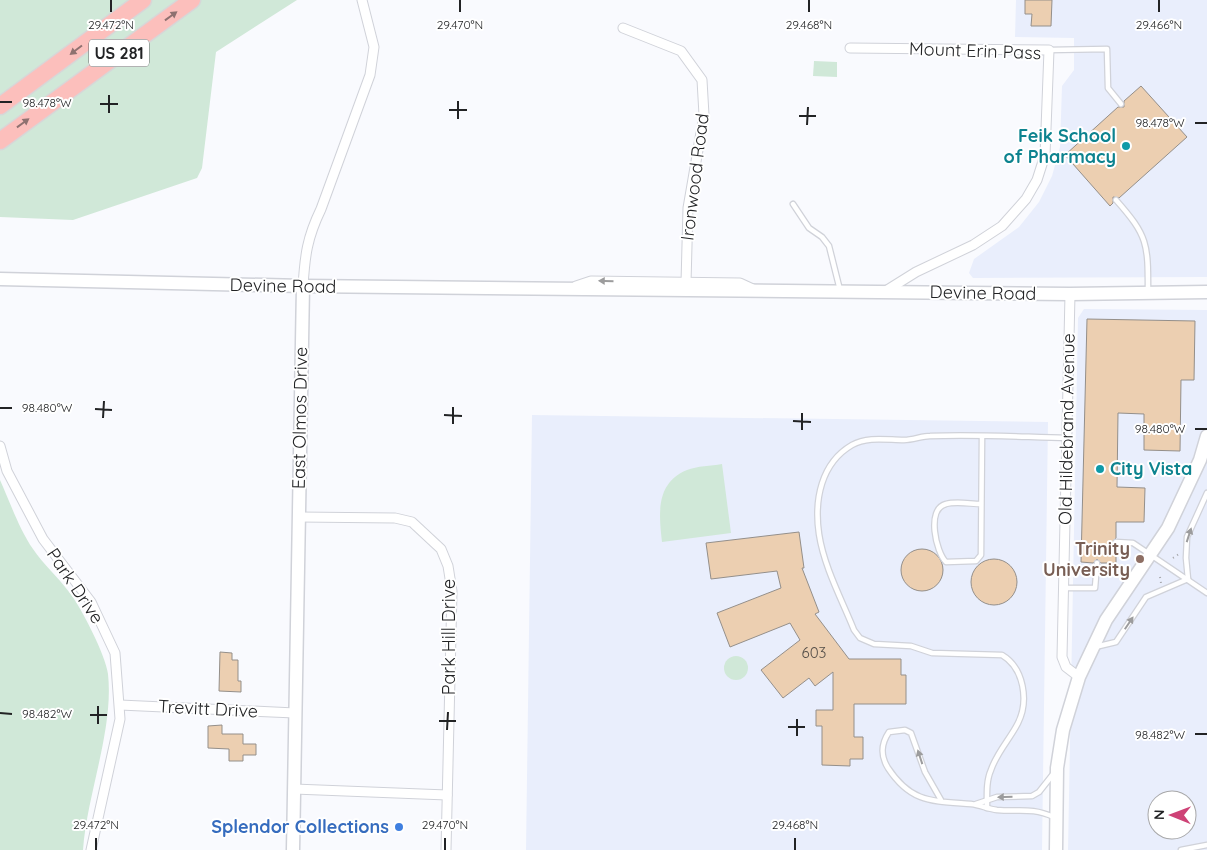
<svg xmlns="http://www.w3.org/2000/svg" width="1207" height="850" font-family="Quicksand,sans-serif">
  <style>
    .built { fill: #e9eefc; fill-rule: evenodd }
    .green { fill: #d0e8d8 }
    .building { fill: #eccfb1; stroke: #948f8a }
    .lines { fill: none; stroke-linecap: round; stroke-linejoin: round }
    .lane-casing { stroke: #d0d2d9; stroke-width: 7 }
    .street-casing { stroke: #d0d2d9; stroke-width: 11 }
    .secondary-casing { stroke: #d0d2d9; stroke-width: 15 }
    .highway-casing { stroke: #d7d7d8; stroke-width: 19 }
    .path { stroke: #a4a5a8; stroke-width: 2; stroke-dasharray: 1 4; stroke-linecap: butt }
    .lane { stroke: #fff; stroke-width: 4.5 }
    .street { stroke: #fff; stroke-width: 9 }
    .secondary { stroke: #fff; stroke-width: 12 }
    .highway { stroke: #fcbfbc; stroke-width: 16 }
    .oneway { fill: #8f7170 }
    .oneway2 { fill: #9c9c9d }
    .ticks { fill: none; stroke: #222325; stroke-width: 2 }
    .culture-dot { fill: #0f9aa8; stroke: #fff; stroke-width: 2 }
    .education-dot { fill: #8d6e63; stroke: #fff; stroke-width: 2 }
    .shop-dot { fill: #3f7fe0; stroke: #fff; stroke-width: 2 }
    .labels { text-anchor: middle; stroke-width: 4; stroke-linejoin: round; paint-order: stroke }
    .number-label { font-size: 15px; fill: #544e48 }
    .shield { fill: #fff; stroke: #646566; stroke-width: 1 }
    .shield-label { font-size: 16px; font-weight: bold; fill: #222325 }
    .street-label { font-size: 18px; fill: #222325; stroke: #fff }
    .culture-label { font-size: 18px; font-weight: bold; fill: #0d838f; stroke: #fff; text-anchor: end }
    .education-label { font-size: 18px; font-weight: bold; fill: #785e54; stroke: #fff; text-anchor: end }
    .shop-label { font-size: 18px; font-weight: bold; fill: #366cbe; stroke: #fff; text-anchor: end }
    .ticks-label { font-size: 12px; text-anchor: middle; fill: #222325; stroke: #fff; stroke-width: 4; stroke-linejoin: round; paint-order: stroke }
  </style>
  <rect width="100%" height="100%" fill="#f9fafe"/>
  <g class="built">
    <path d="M1016,0H1207V277L973,278L969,273L974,259L1019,227L1039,202L1052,176L1060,147L1062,86L1074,70V38L1015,37Z"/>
    <path d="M1084,309L1207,310V850H1068L1078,318ZM1157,800H1187V830H1157Z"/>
    <path d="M532,415L1048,422L1042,850H526Z"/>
  </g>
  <g class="green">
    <path d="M0,0H297L216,52L202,168L197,178L73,220L0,217Z"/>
    <path d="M814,61L837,62V77L813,76Z"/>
    <path d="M722,464L731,533L662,542C659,515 655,483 687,470C697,466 711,466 722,464Z"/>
    <path d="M0,480C10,502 19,529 33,549C43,564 58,577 69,592C81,607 106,656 108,674C114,729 87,794 83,850H0Z"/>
    <circle cx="736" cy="668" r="12"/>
  </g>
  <g class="building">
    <path d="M1025,0H1052L1051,26H1031L1032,14H1025Z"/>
    <path d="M1141,86L1187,137L1119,198L1113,197V203L1110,206L1065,155L1118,107H1124V101Z"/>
    <path d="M1087,319L1195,321L1194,380H1181L1180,451L1144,450V414L1118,413L1117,487L1145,488L1144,522H1116V538L1112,542L1116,546V563H1101L1097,559L1093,563L1081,562Z"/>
    <path d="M799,532L804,568H802L819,612L815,614L849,659H901V675H906V704H854V737H863V759H850V766L822,765V726H816V710H833V672L815,686L809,678L783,698L761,670L800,640L790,623L730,647L717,613L781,588L777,571L711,579L706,543Z"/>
    <circle cx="922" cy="570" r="21"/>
    <circle cx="994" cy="582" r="23"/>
    <path d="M220,652L232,653V660H238V681H241V692L219,691Z"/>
    <path d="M222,725V734H243V744H256V755H243V761H229V749L208,748V726Z"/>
  </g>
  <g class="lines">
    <defs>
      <g id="lane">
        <path d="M1049,50L1107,49L1108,88L1121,104"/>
        <path d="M1116,200C1148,236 1148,244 1148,291"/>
        <path d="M793,204L809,228L822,237L829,246L840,290"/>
        <path d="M981,504C971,504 956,501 946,504C926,509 936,552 946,562L976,561L981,555L982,437"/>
        <path d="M1116,542L1133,543L1207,593"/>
        <path d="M1188,579L1186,558L1187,537L1207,493"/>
        <path d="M1064,588H1095L1097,563"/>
        <path d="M1095,647L1116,642L1146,597L1188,579"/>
        <path d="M941,800L925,772L911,733L905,730L889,732C881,744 880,755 888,768C911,803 932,801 971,804C980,805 988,809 997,810C1021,812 1030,807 1054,817"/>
        <path d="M976,804L997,797L1032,796L1039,792L1054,773"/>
        <path d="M987,808C987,795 986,781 991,770C997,752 1010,739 1018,723C1029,701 1024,668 1002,655L932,653L911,646L874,644L860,638L854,630C842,600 824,567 819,534C814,500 821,463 852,445C868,436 887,440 904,440C913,440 922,436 930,436C975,434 1022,437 1067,438"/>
        <path d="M1181,850L1207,845"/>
      </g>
      <g id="street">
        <path d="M623,28L681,51L702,80L704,115L688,208L686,283"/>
        <path d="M850,48L1049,50L1045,155L1037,180L1026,199L1002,226L973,245L916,272L884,292"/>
        <path d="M303,286C305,255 307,238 321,209L370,75L374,47L362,0"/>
        <path d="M576,286L591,281L740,283L753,289"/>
        <path d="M1070,294L1062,657L1066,667L1079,677"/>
        <path d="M0,446L7,471L43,539L91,602L115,653L120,719L91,850"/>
        <path d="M299,517L395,518L412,522L441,549L448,566L452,591L446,850"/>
        <path d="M120,705L295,713"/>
        <path d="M294,789L447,795"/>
      </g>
      <g id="secondary">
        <path d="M0,279L303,286L1070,294L1207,292"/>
        <path d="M293,850L303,286"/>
        <path d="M1056,850L1057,768L1063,730L1079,677L1106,620L1168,528L1200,460L1207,436"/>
      </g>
      <g id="highway">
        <path d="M0,106L143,0"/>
        <path d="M0,141L192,0"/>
      </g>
    </defs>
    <use href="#lane" class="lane-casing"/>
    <use href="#street" class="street-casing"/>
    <use href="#secondary" class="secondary-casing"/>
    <use href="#highway" class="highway-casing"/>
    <g class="path">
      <path d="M1173,558L1179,554"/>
      <path d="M1160,577L1161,583"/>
    </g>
    <use href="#lane" class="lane"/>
    <use href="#street" class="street"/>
    <use href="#secondary" class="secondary"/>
    <use href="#highway" class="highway"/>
  </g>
  <defs><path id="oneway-solid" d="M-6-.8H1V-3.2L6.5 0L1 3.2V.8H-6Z" transform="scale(1.25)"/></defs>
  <g class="oneway">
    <use href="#oneway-solid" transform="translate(171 16) rotate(-36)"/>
    <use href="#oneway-solid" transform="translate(76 50) rotate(143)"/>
    <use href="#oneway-solid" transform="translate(23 123) rotate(-36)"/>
  </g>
  <g class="oneway2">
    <use href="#oneway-solid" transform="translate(606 281) rotate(-179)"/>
    <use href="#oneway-solid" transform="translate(1189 535) rotate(-72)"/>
    <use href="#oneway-solid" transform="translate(1129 623) rotate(-56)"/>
    <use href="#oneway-solid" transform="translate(920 757) rotate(-108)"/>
    <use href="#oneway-solid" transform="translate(1005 797) rotate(179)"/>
  </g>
  <path class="ticks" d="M111,12V0M460,12V0M809,12V0M1159,12V0M0,102H12M100,104H118M449,110H467M109,113V95M799,116H816M458,119V101M1195,123H1207M807,125L808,107M0,408H12M95,409L112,410M444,415L462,416M103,418L104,401M793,421L811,422M453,424V407M1195,429H1207M802,430V413M0,713L12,714M90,715H107M439,721H456M98,724V706M788,727H805M447,730L448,712M1195,734H1207M797,736V719M96,850V838M445,850V838M795,850V838"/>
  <g class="culture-dot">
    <circle cx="1126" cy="146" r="5"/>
    <circle cx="1100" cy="469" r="5"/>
  </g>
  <circle class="education-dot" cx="1140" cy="559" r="5"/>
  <circle class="shop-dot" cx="399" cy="827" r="5"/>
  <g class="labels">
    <g class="number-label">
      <text x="814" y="658">603</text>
    </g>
    <rect class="shield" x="89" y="39.5" width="60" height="27" rx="4"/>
    <g class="shield-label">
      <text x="119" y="59">US 281</text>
    </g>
    <g class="street-label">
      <text transform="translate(975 51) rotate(2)" y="6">Mount Erin Pass</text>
      <text transform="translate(695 177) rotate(-83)" y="6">Ironwood Road</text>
      <text transform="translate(283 286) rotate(1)" y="6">Devine Road</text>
      <text transform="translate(983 293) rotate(1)" y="6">Devine Road</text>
      <text transform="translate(300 418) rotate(-89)" y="6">East Olmos Drive</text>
      <text transform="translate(1067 429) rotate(-89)" y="6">Old Hildebrand Avenue</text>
      <text transform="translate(75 586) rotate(56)" y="6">Park Drive</text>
      <text transform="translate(449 637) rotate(-90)" y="6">Park Hill Drive</text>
      <text transform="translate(208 709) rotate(3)" y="6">Trevitt Drive</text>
    </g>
    <g class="culture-label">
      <text x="1116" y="142">Feik School<tspan x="1116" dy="21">of Pharmacy</tspan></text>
      <text x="1110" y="475" text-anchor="start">City Vista</text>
    </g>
    <g class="education-label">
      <text x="1130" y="555">Trinity<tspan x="1130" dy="21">University</tspan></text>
    </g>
    <g class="shop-label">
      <text x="389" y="833">Splendor Collections</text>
    </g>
  </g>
  <g class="ticks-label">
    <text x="111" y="29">29.472°N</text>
    <text x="460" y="29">29.470°N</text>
    <text x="809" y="29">29.468°N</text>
    <text x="1159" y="29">29.466°N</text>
    <text x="47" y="107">98.478°W</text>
    <text x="1160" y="127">98.478°W</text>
    <text x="47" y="412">98.480°W</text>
    <text x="1160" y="433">98.480°W</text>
    <text x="47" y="718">98.482°W</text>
    <text x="1160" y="739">98.482°W</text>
    <text x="96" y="829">29.472°N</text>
    <text x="445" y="829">29.470°N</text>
    <text x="795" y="829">29.468°N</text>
  </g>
  <g transform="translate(1172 815) rotate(271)"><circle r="24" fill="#ffffff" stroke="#a7a7a8"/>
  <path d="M0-4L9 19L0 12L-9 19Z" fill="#ce4276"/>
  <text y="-8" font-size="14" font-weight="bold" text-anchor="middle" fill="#222325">N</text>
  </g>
</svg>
